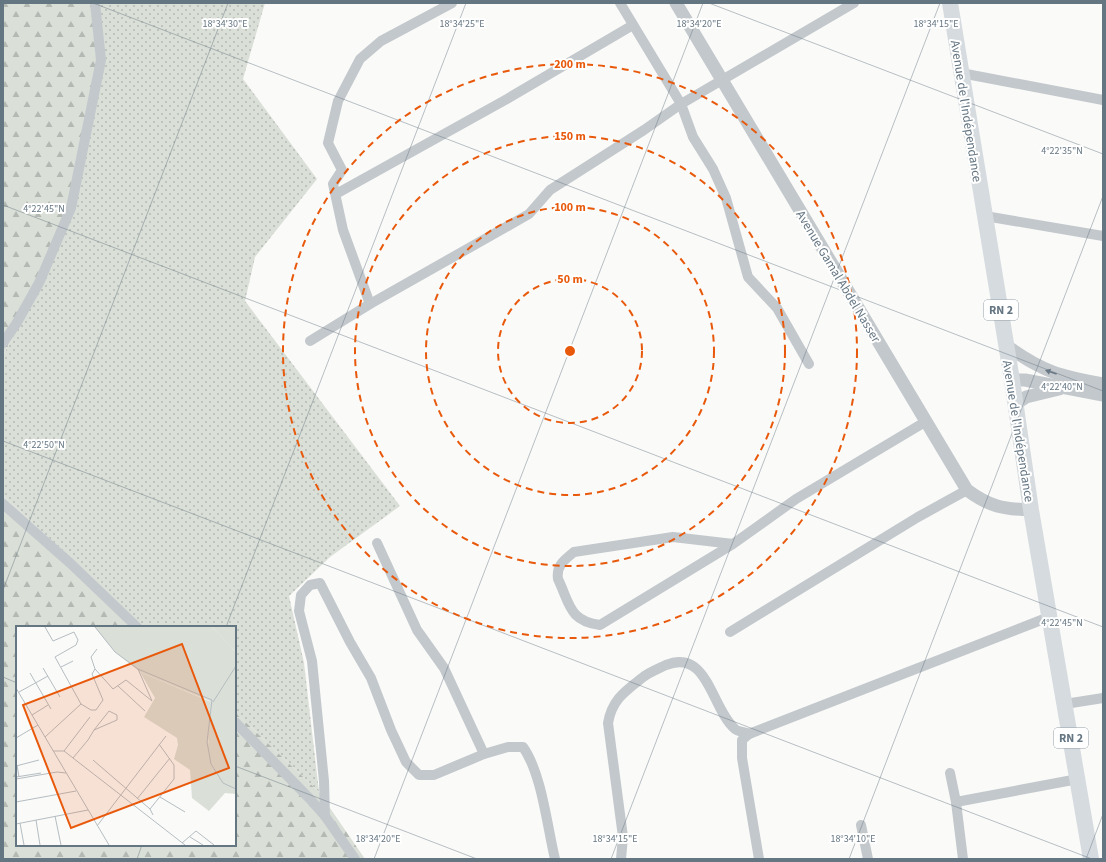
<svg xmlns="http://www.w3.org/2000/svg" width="1106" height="862" font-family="'Source Sans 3',sans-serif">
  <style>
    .grass { fill: url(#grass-dots) }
    .forest { fill: url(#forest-firs) }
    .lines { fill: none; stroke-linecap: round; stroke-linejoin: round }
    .minor { stroke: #c3c8cc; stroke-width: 10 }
    .tertiary { stroke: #c3c8cc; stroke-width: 13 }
    .primary { stroke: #d6dbdf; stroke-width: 16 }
    .oneway { fill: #6a7a87 }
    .ticks { fill: none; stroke: #657683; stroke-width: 1; stroke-opacity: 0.45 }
    .ring { fill: none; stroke: #e8590c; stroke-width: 2; stroke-dasharray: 7 5 }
    .labels { text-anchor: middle; stroke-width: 4; stroke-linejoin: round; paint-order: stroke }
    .shield { fill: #fff; stroke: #939fa8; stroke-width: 1 }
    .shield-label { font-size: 12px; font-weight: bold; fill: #657683 }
    .street-label { font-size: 13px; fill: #657683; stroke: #fff }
    .inset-road { fill: none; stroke: #b5bdc2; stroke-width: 1 }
    .view { fill: #e8590c; fill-opacity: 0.15; stroke: #e8590c; stroke-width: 2 }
    .inset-edge { fill: none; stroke: #657683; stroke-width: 2 }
    .ticks-label { font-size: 10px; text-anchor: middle; fill: #657683; stroke: #fff; stroke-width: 4; stroke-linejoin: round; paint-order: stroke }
    .centre { fill: #e8590c; stroke: #fff; stroke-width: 2 }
    .ring-label { font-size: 12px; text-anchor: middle; font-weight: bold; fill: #e8590c; stroke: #fff; stroke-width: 4; stroke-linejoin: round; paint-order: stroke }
  </style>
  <defs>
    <pattern id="grass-dots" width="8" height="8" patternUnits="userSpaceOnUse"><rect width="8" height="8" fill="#dadfd7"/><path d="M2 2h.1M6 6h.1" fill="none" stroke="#b4b9b4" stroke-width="1.8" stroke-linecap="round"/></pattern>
    <pattern id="forest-firs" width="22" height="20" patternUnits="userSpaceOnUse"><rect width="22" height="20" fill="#dadfd7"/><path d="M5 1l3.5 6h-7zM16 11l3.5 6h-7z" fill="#b4b9b4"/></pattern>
  </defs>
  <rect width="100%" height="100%" fill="#fafaf8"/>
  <path class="grass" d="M91,3H265L243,79L317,179L255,257L245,301L400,506L330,557L289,596L304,663L319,792L235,712V627H144L3,495V355L41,288Z"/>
  <g class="forest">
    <path d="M3,3H91L99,61L69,207L41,288L3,355Z"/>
    <path d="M3,495L144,627H17V845H235V712L319,792L365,859H3Z"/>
  </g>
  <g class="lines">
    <g class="minor">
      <path d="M620,3L681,104L693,137L713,169L726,198L748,277L777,308L809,364"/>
      <path d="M961,73L1103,100"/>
      <path d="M336,194L507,99L633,25"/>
      <path d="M985,216L1103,236"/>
      <path d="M370,304L343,230L333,184L342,170L328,143L338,101L360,59L381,41L452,3"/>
      <path d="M310,341L370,304L529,214L550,190L644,130L681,104L854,3"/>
      <path d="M3,343L16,324L39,283L71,208L101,60L95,3"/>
      <path d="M3,504L70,563L137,627"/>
      <path d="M377,543L417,630L444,668L484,754"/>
      <path d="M733,544L673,537L574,552C564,560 556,566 558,579C570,604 569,621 600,625L733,544L796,499L925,422"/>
      <path d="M730,632L918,517L967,490"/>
      <path d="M1065,704L1103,698"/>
      <path d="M235,722L309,798L325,816L355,859"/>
      <path d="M749,734L1049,617"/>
      <path d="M950,773L956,802L963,859"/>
      <path d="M956,802L1078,779"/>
      <path d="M325,816L324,781L312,661L299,611L301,595L310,585L320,583L350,642L371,678L391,730L406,762L419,775H434L484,754L508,747H523C542,774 547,826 555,859"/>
      <path d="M861,825L868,859"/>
      <path d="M621,859L623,837L608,723C612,700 624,692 642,678C649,672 658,669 666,665C708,648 711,708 735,729C738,732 745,732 749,734L742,740V758L759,859"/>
    </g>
    <g class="tertiary">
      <path d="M676,3L967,490C990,507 1003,509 1031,510"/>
      <path d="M1007,346C1043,372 1060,376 1103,384"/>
      <path d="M1012,380H1025L1103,395"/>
      <path d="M1016,404L1026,397L1059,389"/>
    </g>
    <path class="primary" d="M950,3L1012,380L1031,510L1091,859"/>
  </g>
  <defs><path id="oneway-solid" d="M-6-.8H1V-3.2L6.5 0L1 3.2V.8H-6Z"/></defs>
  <use class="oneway" href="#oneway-solid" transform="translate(1051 372) rotate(-161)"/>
  <path class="ticks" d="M93,3L1103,391M709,3L1103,154M3,205L1103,627M3,441L1092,859M3,590L228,3M226,627L466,3M3,677L17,683M235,766L477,859M137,859L142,845M374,859L703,3M611,859L940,3M849,859L1103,196M1086,859L1103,814"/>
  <g class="ring">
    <circle cx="570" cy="351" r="72"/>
    <circle cx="570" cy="351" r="144"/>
    <circle cx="570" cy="351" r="215"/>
    <circle cx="570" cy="351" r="287"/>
  </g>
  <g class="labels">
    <g class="shield">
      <rect x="984" y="300" width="34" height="20" rx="3"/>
      <rect x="1054" y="728" width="34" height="20" rx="3"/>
    </g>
    <g class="shield-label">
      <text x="1001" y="314">RN 2</text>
      <text x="1071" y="742">RN 2</text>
    </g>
    <g class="street-label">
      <text transform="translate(967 111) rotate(81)" y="5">Avenue de l'Indépendance</text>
      <text transform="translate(839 276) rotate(59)" y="5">Avenue Gamal Abdel Nasser</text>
      <text transform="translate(1019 431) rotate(81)" y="5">Avenue de l'Indépendance</text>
    </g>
  </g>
  <g transform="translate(16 626)">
    <rect width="220" height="220" fill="#fafaf8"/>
    <path d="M196,1H220V26ZM124,46L195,76L192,116L220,163V168L209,167L193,185L176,172L174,144L158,133L162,119L161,112L128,91L139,72Z" fill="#dadfd7"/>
    <path d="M79,1H196L220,26V163L207,156L195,138L191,103L194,75L124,46L99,26Z" fill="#dadfd7"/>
    <path class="inset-road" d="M29,1L37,15L58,6L62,14L60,19L39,31L65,78L75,84H80L87,74L76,48L79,43L97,63L110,54L136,75L122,43M79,1L99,26L122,43L196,74L191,116L195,138L207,157L220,163M45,41L57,35M27,42L44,71M79,43L75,31L81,23M14,47L35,83M102,60L129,85M0,62L93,219M3,66L32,50M197,76L220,40M16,89L32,79M29,111L65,78M0,112L22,99M37,125H48L169,219M48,125L74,91M57,132L72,114L78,104L93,85L101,89V94L78,104M77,134L134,183L137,189M1,139L3,151M0,140L23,134M0,151L25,147M0,153L41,146L50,147M144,171L169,186M121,173L154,132M0,176L60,165M134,183L158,153V139L143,118M39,190L45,219M20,194L24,219M4,197L8,219M0,198L72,184M81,200L150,110M174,211L187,219M166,217L180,205L198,219"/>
    <path class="view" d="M166,18L213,142L55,202L7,79Z"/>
    <rect width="220" height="220" class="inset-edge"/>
  </g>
  <g class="ticks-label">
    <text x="225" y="27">18°34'30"E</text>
    <text x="462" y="27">18°34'25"E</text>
    <text x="699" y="27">18°34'20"E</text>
    <text x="936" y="27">18°34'15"E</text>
    <text x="1062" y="154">4°22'35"N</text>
    <text x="44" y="212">4°22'45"N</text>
    <text x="1062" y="390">4°22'40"N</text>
    <text x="44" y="448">4°22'50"N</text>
    <text x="1062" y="626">4°22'45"N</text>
    <text x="378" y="842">18°34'20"E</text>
    <text x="615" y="842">18°34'15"E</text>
    <text x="853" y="842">18°34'10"E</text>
  </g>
  <circle cx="570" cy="351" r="6" class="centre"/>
  <g class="ring-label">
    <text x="570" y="68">200 m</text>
    <text x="570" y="140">150 m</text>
    <text x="570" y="211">100 m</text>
    <text x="570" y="283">50 m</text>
  </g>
  <rect width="1106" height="862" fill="none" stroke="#657683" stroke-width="8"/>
</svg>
